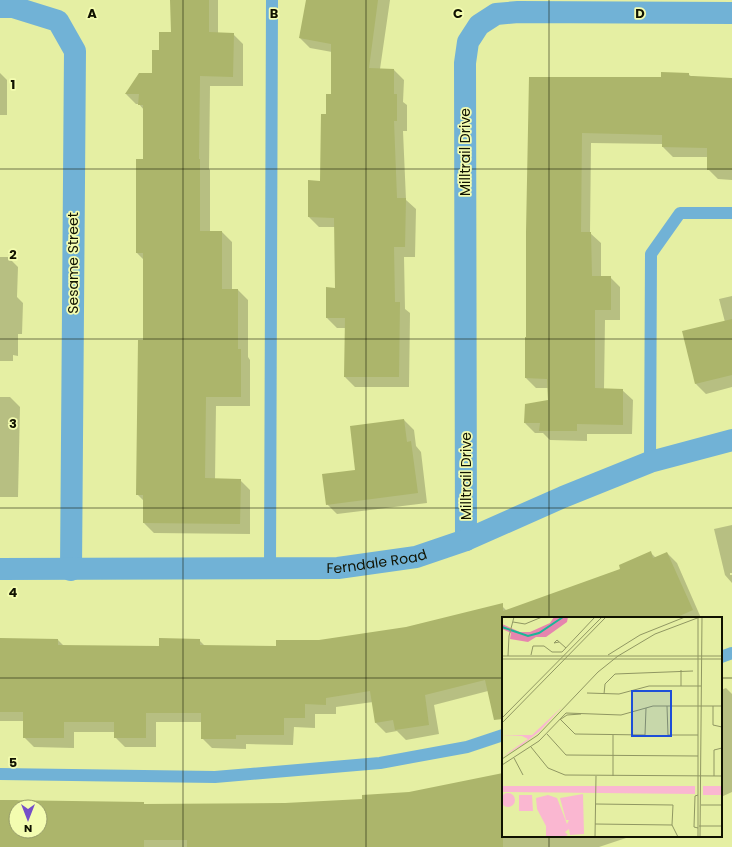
<svg xmlns="http://www.w3.org/2000/svg" width="732" height="847" font-family="Poppins,sans-serif">
  <style>
    .shadow { fill: #0003; fill-rule: evenodd }
    .building { fill: #acb56b; fill-rule: evenodd }
    .lines { fill: none; stroke-linecap: round; stroke-linejoin: round }
    .service { stroke: #71b2d6; stroke-width: 12 }
    .minor { stroke: #71b2d6; stroke-width: 22 }
    .tertiary { stroke: #71b2d6; stroke-width: 22 }
    .grid { fill: none; stroke: #101200; stroke-width: 1; stroke-opacity: 0.55 }
    .labels { text-anchor: middle; stroke-width: 3.5; stroke-linejoin: round; paint-order: stroke }
    .street-label { font-size: 14px; fill: #101200; stroke: #f3fcb0 }
    .inset-river { fill: none; stroke: #1ab697; stroke-width: 2 }
    .inset-road { fill: none; stroke: #909762; stroke-width: 1 }
    .view { fill: #1d4ed8; fill-opacity: 0.15; stroke: #1d4ed8; stroke-width: 2 }
    .inset-edge { fill: none; stroke: #101200; stroke-width: 2 }
    .grid-label { font-size: 13px; text-anchor: middle; font-weight: bold; fill: #101200; stroke: #f3fcb0; stroke-width: 3.5; stroke-linejoin: round; paint-order: stroke }
  </style>
  <rect width="100%" height="100%" fill="#e5efa3"/>
  <g class="shadow">
    <path d="M171,0H218V34H233L243,44V86H210L209,169L210,170V232H222L232,242V290H238L248,300V357L250,360V406H216L215,480H240L250,490V534L154,533L144,523V501L137,494L144,341V260L137,253L144,160V110L139,104H136L126,94L153,74L160,51L172,33Z"/>
    <path d="M307,0H390L380,69L394,70L404,80L403,102L407,105V131H403L406,200L416,209L415,257H404L405,309L410,313L409,387H355L345,377L346,328H337L327,318V288L336,289L335,227H319L309,217L321,182L327,115L332,95V52L310,48L300,38Z"/>
    <path d="M0,73L7,80V115H0Z"/>
    <path d="M688,74L692,77L732,79V180L718,179L708,169V157H673L663,147V144L591,143L590,233L601,243V277H610L620,287V320H605L604,389L622,390L633,400L632,434H587V441L550,440L543,433H535L525,423L550,401L549,388H536L526,378L530,78H662Z"/>
    <path d="M0,257H8L18,267L17,297L23,303L22,334H18V356L13,355V361H0Z"/>
    <path d="M732,296V387L706,394L696,384L683,332L725,322L719,299Z"/>
    <path d="M0,397H10L20,407L18,497H0Z"/>
    <path d="M404,420L414,430L416,446L421,452L427,503L337,514L327,504Z"/>
    <path d="M732,525V573H730V575H732V583L725,575L714,529Z"/>
    <path d="M650,552L656,558L667,553L677,563L701,618H503V716L488,691L434,705L439,734L406,740L397,731L386,733L376,723L373,702L336,707V714H315V728L294,727L293,745L246,744V749L212,748L202,738V722H156V747H125L115,737V732H74V748L34,747L24,737V721H0V639L58,640L64,646L160,647L199,640L205,646L277,647L319,641L406,628L501,605L507,611L622,569Z"/>
    <path d="M726,688L732,694V792L721,797V690Z"/>
    <path d="M503,774V836H632L599,847H0V800H17L19,802L143,803L145,805L285,804L363,800L409,793ZM16,807H40V831H16Z"/>
  </g>
  <g class="building">
    <path d="M170,0H209V32L234,33L233,77L200,76L199,159H200V231H222V289H238V349H241V397H206L205,478L241,479L240,524L143,523V495H136L138,340H143V253H136V159H143V105H138L139,94H125L139,73H152V50H159V32H171Z"/>
    <path d="M306,0H378L369,68L394,69V94H397V121H394L397,198H406L405,247H394L395,302H400L399,377H344L345,318H326V287L335,288L334,218L308,217V180L320,181L321,114H326V94H331V44L299,38Z"/>
    <path d="M661,72L689,73V76H693L732,78V170H707V148L662,147V135L582,133L581,232H591L592,276H611V310H595V388L623,389V425L577,424V431H539L540,423H524L525,404L548,400L547,379L525,378V337H526V232L529,77H661Z"/>
    <path d="M732,319V375L695,384L682,331Z"/>
    <path d="M404,419L407,442L411,441L418,493L326,505L322,474L355,470L350,426Z"/>
    <path d="M651,551L653,558L667,552L693,610L675,618H503V719L494,720L485,680L425,695L429,725L395,730L393,720L375,723L370,691L326,698V705L305,704V718H284V735H236V739H201V713H146V738H114V722H64V738H23V712H0V638L58,639V645L159,646V638L200,639V645L276,646V640H319L406,627L503,603V611L620,569L619,565Z"/>
    <path d="M503,773V847H187V840H144V847H0V800L144,802V804L285,803L362,799V795L409,792ZM16,807H40V831H16Z"/>
  </g>
  <g class="lines">
    <g class="service">
      <path d="M650,462L651,254L680,213H732"/>
      <path d="M270,568L272,0"/>
      <path d="M721,657L732,653"/>
      <path d="M0,774L215,777L380,763L467,747L503,735"/>
    </g>
    <g class="minor">
      <path d="M0,7H13L58,21L75,51L71,570"/>
      <path d="M466,540L465,63L468,42L479,25L496,14L518,12L732,13"/>
    </g>
    <path class="tertiary" id="s1" d="M0,569L338,568L416,557L466,540L563,497L650,462L732,440"/>
  </g>
  <path class="grid" d="M183,0V847M366,0V847M549,0V618M0,169H732M0,339H732M0,508H732M0,678H503M721,678H732M549,836V847"/>
  <g class="labels">
    <g class="street-label">
      <text transform="translate(465 152) rotate(-90)" y="5">Milltrail Drive</text>
      <text transform="translate(73 263) rotate(-90)" y="5">Sesame Street</text>
      <text transform="translate(466 476) rotate(-90)" y="5">Milltrail Drive</text>
      <text dy="5" stroke="none"><textPath href="#s1" startOffset="377">Ferndale Road</textPath></text>
    </g>
  </g>
  <g transform="translate(502 617)">
    <rect width="220" height="220" fill="#e5efa3"/>
    <path d="M60,90L38,114L20,128L0,140L26,122L20,119L0,118H30ZM0,169H193V177L0,175ZM201,169H220V178H201ZM-1 183a7 7 0 1 1 14 0a7 7 0 1 1-14 0ZM81,177L82,217L68,218L67,212L63,215L66,218L61,220H44V209L35,192L34,181L46,178L55,181L65,207L67,203H64L58,181ZM17,178H30L31,194H17Z" fill="#fab7d1"/>
    <path d="M52,0H66L65,5L44,20H34L26,25L8,22L9,16L0,12V7L18,15H28L48,6Z" fill="#e685ae"/>
    <path class="inset-river" d="M0,10L26,19L37,16L61,0"/>
    <path class="inset-road" d="M11,5L23,7L40,0M57,25L52,26L55,23L64,31M29,38L31,29H42L50,35H60L93,0M106,38L138,18L183,0M0,39H220M6,39L7,19L12,0M0,42H220M179,53V69M85,76L117,77L147,69H199M102,77L103,67L113,57L191,54M165,89L166,118H196M211,89V108L220,110M0,101L100,0M58,102L73,117L143,118L144,91M59,102L65,98L79,97M0,106L104,0M45,117L64,138L196,139M29,130L46,151L63,158L220,159M12,141L21,158M0,142L36,118L96,55L116,39L153,17L198,0M0,148L37,124L64,96L119,98L151,89H220M111,159V118M212,159V133L220,131M196,178L193,179L192,210L196,211M94,187L171,188L170,208L176,220M199,188H220M93,207L170,208M197,209H220M93,220L94,159M196,220V0M198,220L200,0"/>
    <path class="view" d="M130,74H169V119H130Z"/>
    <rect width="220" height="220" class="inset-edge"/>
  </g>
  <g class="grid-label">
    <text x="92" y="18">A</text>
    <text x="274" y="18">B</text>
    <text x="458" y="18">C</text>
    <text x="640" y="18">D</text>
    <text x="13" y="89">1</text>
    <text x="13" y="259">2</text>
    <text x="13" y="428">3</text>
    <text x="13" y="597">4</text>
    <text x="13" y="767">5</text>
  </g>
  <g transform="translate(28 819) rotate(180)"><circle r="19" fill="#f3fcb0" stroke="#989e6a"/>
  <path d="M0-3L7 15L0 10L-7 15Z" fill="#754ec8"/>
  <text y="-6" font-size="11" font-weight="bold" text-anchor="middle" fill="#101200">N</text>
  </g>
</svg>
